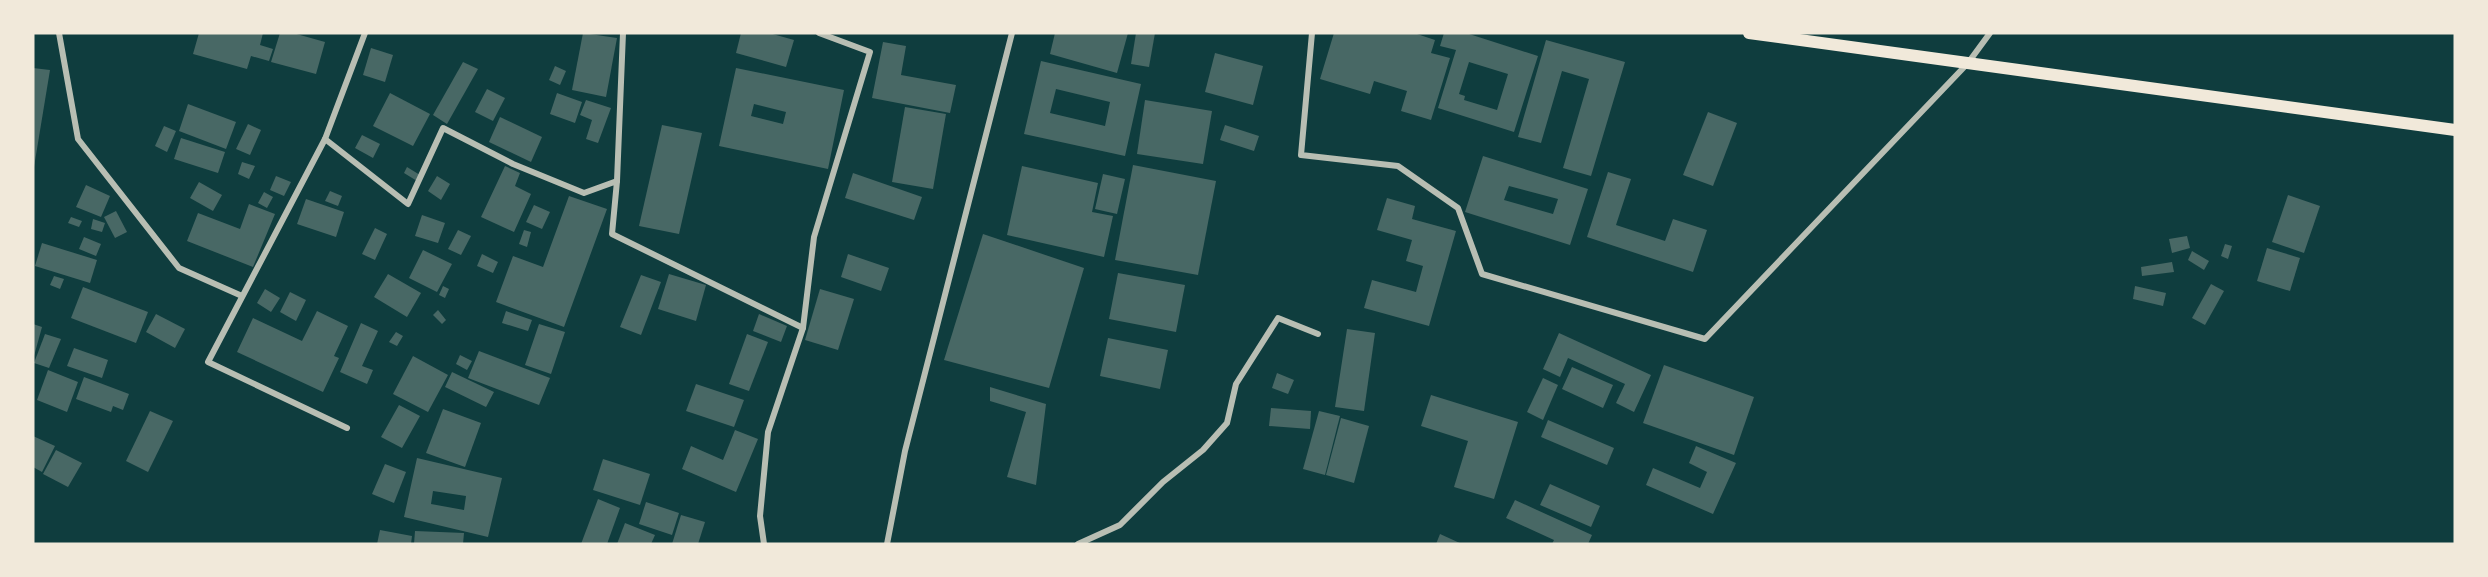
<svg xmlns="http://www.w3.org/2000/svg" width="2488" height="577" font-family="'Alegreya Sans',sans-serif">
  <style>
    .building { fill: #486865; fill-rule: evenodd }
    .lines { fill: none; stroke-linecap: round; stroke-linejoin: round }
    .minor { stroke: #b8beb3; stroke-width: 6 }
    .secondary { stroke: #f1e9da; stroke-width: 12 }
  </style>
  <rect width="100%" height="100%" fill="#0f3d3e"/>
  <g class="building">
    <path d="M199,33H263L260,45L273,49L269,61L251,56L247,69L193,54Z"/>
    <path d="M280,33H293L325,42L316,74L271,62Z"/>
    <path d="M583,33L617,38L606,97L572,90Z"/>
    <path d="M741,33H769L794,40L786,67L736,53Z"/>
    <path d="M1055,33H1128L1117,73L1050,54Z"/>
    <path d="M1136,33H1155L1149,67L1131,64Z"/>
    <path d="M1334,33H1414L1435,40L1431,53L1450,58L1431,120L1401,111L1407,91L1374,81L1370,94L1320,79Z"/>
    <path d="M1444,33H1466L1538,56L1514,132L1438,108L1456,50L1440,46ZM1469,62L1508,74L1497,110L1464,100L1465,96L1459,94Z"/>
    <path d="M1546,40L1625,62L1591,176L1563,168L1589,79L1562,71L1541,143L1518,137Z"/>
    <path d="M883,42L906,46L901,75L956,85L950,113L872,98Z"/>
    <path d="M371,48L393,55L385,82L363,75Z"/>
    <path d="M1215,53L1263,66L1253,105L1205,92Z"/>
    <path d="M1041,61L1141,84L1125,156L1024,134ZM1056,89L1110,102L1105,126L1050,113Z"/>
    <path d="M463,62L478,69L447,124L433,115Z"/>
    <path d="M555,66L566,71L560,85L549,80Z"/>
    <path d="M33,68L50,70L34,167H33Z"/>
    <path d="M736,68L844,90L828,169L719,146ZM754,104L786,112L783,124L751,116Z"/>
    <path d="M487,89L505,98L493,121L475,112Z"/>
    <path d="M390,93L430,114L413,146L373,126Z"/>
    <path d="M557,93L582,102L575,123L550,114Z"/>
    <path d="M586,100L611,108L598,143L586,139L592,120L580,115Z"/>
    <path d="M1145,100L1212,111L1203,164L1137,154Z"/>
    <path d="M188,104L236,122L226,149L179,131Z"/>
    <path d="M905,107L946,114L933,189L892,182Z"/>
    <path d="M1708,112L1737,123L1713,186L1683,175Z"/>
    <path d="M500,117L542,137L531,162L489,142Z"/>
    <path d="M248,124L261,130L250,155L236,149Z"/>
    <path d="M662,125L702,133L679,234L639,226Z"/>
    <path d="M1225,125L1259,136L1254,151L1220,140Z"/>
    <path d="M164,126L176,131L167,152L155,146Z"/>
    <path d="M362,135L380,144L373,158L355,148Z"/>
    <path d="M181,138L225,152L218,173L174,159Z"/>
    <path d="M1483,156L1588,189L1570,245L1465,212ZM1509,186L1558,199L1553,214L1504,200Z"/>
    <path d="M242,162L255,166L249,179L238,174Z"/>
    <path d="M1133,165L1216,181L1198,275L1115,260Z"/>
    <path d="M505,166L520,173L515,186L531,194L514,232L481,217Z"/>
    <path d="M1022,166L1098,183L1092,212L1113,216L1104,257L1007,235Z"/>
    <path d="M407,167L420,175L417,181L404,173Z"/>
    <path d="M1608,172L1631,179L1616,225L1665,241L1673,219L1707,230L1693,272L1587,237Z"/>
    <path d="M853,173L922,197L914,220L845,198Z"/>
    <path d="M1103,174L1125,179L1117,214L1095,209Z"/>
    <path d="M276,176L291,182L284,196L270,190Z"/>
    <path d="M437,176L450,184L441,200L428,191Z"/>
    <path d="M199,182L222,195L213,211L190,198Z"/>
    <path d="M86,185L110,196L101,217L76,207Z"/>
    <path d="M330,191L342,196L338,206L325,201Z"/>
    <path d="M264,192L273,197L267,208L258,203Z"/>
    <path d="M2288,195L2320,206L2304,253L2272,242Z"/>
    <path d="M569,196L607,209L564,327L496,302L513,256L543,267Z"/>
    <path d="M1387,198L1415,206L1412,219L1456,231L1429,326L1364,308L1372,280L1416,292L1423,266L1406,261L1412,240L1377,230Z"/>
    <path d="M306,199L344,212L336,237L297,224Z"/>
    <path d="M249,204L275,214L253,267L187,241L198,213L240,229Z"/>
    <path d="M534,205L550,212L542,229L526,222Z"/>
    <path d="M116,211L127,232L115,238L104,217Z"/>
    <path d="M422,215L445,223L438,243L415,236Z"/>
    <path d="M71,217L82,221L79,227L68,223Z"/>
    <path d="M93,219L105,223L102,232L91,229Z"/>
    <path d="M375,228L387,234L375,260L362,254Z"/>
    <path d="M458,230L471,236L461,255L448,249Z"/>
    <path d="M524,230L531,232L527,247L519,244Z"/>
    <path d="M983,234L1084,268L1049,388L944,360Z"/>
    <path d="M2187,236L2190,248L2172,253L2169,239Z"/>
    <path d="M84,237L101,244L96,256L79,249Z"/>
    <path d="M42,243L97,260L90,283L35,266Z"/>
    <path d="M2225,244L2232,246L2228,259L2221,256Z"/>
    <path d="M2267,248L2300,258L2290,291L2257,281Z"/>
    <path d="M423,250L452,264L437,292L409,278Z"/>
    <path d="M2192,251L2209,261L2204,270L2188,260Z"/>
    <path d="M482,254L498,262L493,273L477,266Z"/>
    <path d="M848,254L889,268L881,291L841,277Z"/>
    <path d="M2172,262L2174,272L2142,276L2141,267Z"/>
    <path d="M1118,273L1185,285L1176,332L1109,319Z"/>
    <path d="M388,274L421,293L407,317L374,297Z"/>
    <path d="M669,274L706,285L696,321L658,309Z"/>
    <path d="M641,275L661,282L641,335L620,327Z"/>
    <path d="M54,276L64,279L60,289L50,285Z"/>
    <path d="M2211,284L2224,291L2205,325L2192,318Z"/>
    <path d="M443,286L449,289L445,298L439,295Z"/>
    <path d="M2135,286L2166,293L2163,306L2133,299Z"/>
    <path d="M83,287L148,312L136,343L71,318Z"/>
    <path d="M265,289L280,298L271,312L257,303Z"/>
    <path d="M820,289L854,299L838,350L805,340Z"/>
    <path d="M290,292L306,300L296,321L280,312Z"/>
    <path d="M438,310L446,320L442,324L433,315Z"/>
    <path d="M317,311L348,326L334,356L339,358L323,392L237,352L253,318L302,341Z"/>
    <path d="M506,311L532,320L528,331L502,323Z"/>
    <path d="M156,314L185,329L175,348L146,332Z"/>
    <path d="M759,314L787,326L781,342L753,331Z"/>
    <path d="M361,323L378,331L362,366L373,370L367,384L340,372Z"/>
    <path d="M33,324L42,327L34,356H33Z"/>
    <path d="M539,324L565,332L551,374L525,365Z"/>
    <path d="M1347,329L1375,333L1364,411L1335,407Z"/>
    <path d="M396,332L403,336L397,346L389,342Z"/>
    <path d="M1559,333L1651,375L1634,412L1616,403L1625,384L1568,358L1560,377L1543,369Z"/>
    <path d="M45,334L61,339L49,368L34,363Z"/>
    <path d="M747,334L768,342L749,391L729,384Z"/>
    <path d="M1108,338L1168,350L1160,389L1100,376Z"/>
    <path d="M74,348L108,360L102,378L67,366Z"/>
    <path d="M479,351L550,378L539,405L468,378Z"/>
    <path d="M460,355L472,361L467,370L456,364Z"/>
    <path d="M413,356L448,375L428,412L393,394Z"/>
    <path d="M1664,365L1754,397L1734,455L1643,423Z"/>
    <path d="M1572,367L1613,385L1603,408L1562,389Z"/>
    <path d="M48,370L78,382L67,412L37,400Z"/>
    <path d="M452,372L494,392L486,407L445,387Z"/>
    <path d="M1277,373L1294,380L1288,394L1272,388Z"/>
    <path d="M84,377L129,394L123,410L113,406L111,412L76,399Z"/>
    <path d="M1543,378L1558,385L1543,420L1527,412Z"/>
    <path d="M696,384L744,400L734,427L686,411Z"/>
    <path d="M990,387L1046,404L1036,485L1007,477L1026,412L990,401Z"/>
    <path d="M1431,395L1518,422L1494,499L1454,487L1468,441L1421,426Z"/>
    <path d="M399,405L420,416L402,448L381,437Z"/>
    <path d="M1271,408L1311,411L1310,429L1269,426Z"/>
    <path d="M443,409L481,423L465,467L426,453Z"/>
    <path d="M150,411L173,421L148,472L126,461Z"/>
    <path d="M1319,411L1340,416L1325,475L1303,469Z"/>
    <path d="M1341,418L1369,426L1354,483L1326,475Z"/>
    <path d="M1548,420L1614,448L1607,465L1541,437Z"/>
    <path d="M735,430L758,439L736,492L682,469L691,446L723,460Z"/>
    <path d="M33,436L55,446L42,472L33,467Z"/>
    <path d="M1696,446L1736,463L1713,514L1646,485L1653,468L1700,488L1707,472L1689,463Z"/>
    <path d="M56,450L82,463L68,487L43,474Z"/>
    <path d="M417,458L502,478L488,537L404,517ZM433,491L466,496L464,510L431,504Z"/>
    <path d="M603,459L650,474L640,505L593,490Z"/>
    <path d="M385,464L406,472L394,503L372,494Z"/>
    <path d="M1550,484L1600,506L1591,527L1540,505Z"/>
    <path d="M598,499L620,508L607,544H581Z"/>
    <path d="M1515,500L1592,535L1588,544H1552L1554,540L1506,518Z"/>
    <path d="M646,502L679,513L672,535L639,524Z"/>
    <path d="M681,515L705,522L698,544H672Z"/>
    <path d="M625,523L655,535L651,544H617Z"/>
    <path d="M380,530L412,536L411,544H377Z"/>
    <path d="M415,531L464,533L463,544H414Z"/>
    <path d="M1440,534L1462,544H1436Z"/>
  </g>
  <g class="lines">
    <g class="minor">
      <path d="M59,33L78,139L179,268L242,296"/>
      <path d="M1312,33L1301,155L1398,166L1458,208L1482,274L1705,339L1968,63L1990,33"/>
      <path d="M325,139L408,204L443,128L513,164L584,193L617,181L612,234L803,328"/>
      <path d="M617,181L623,33"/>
      <path d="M347,428L208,362L325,139L365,33"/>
      <path d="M764,544L760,516L768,432L803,328L814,237L870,52L819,33"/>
      <path d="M887,544L905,451L1012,33"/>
      <path d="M1078,544L1120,525L1163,482L1203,450L1227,423L1236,384L1278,318L1318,334"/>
    </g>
    <path class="secondary" d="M1749,33L2455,130"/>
  </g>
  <rect width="2488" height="577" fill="none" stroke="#f1e9da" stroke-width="69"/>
</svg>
